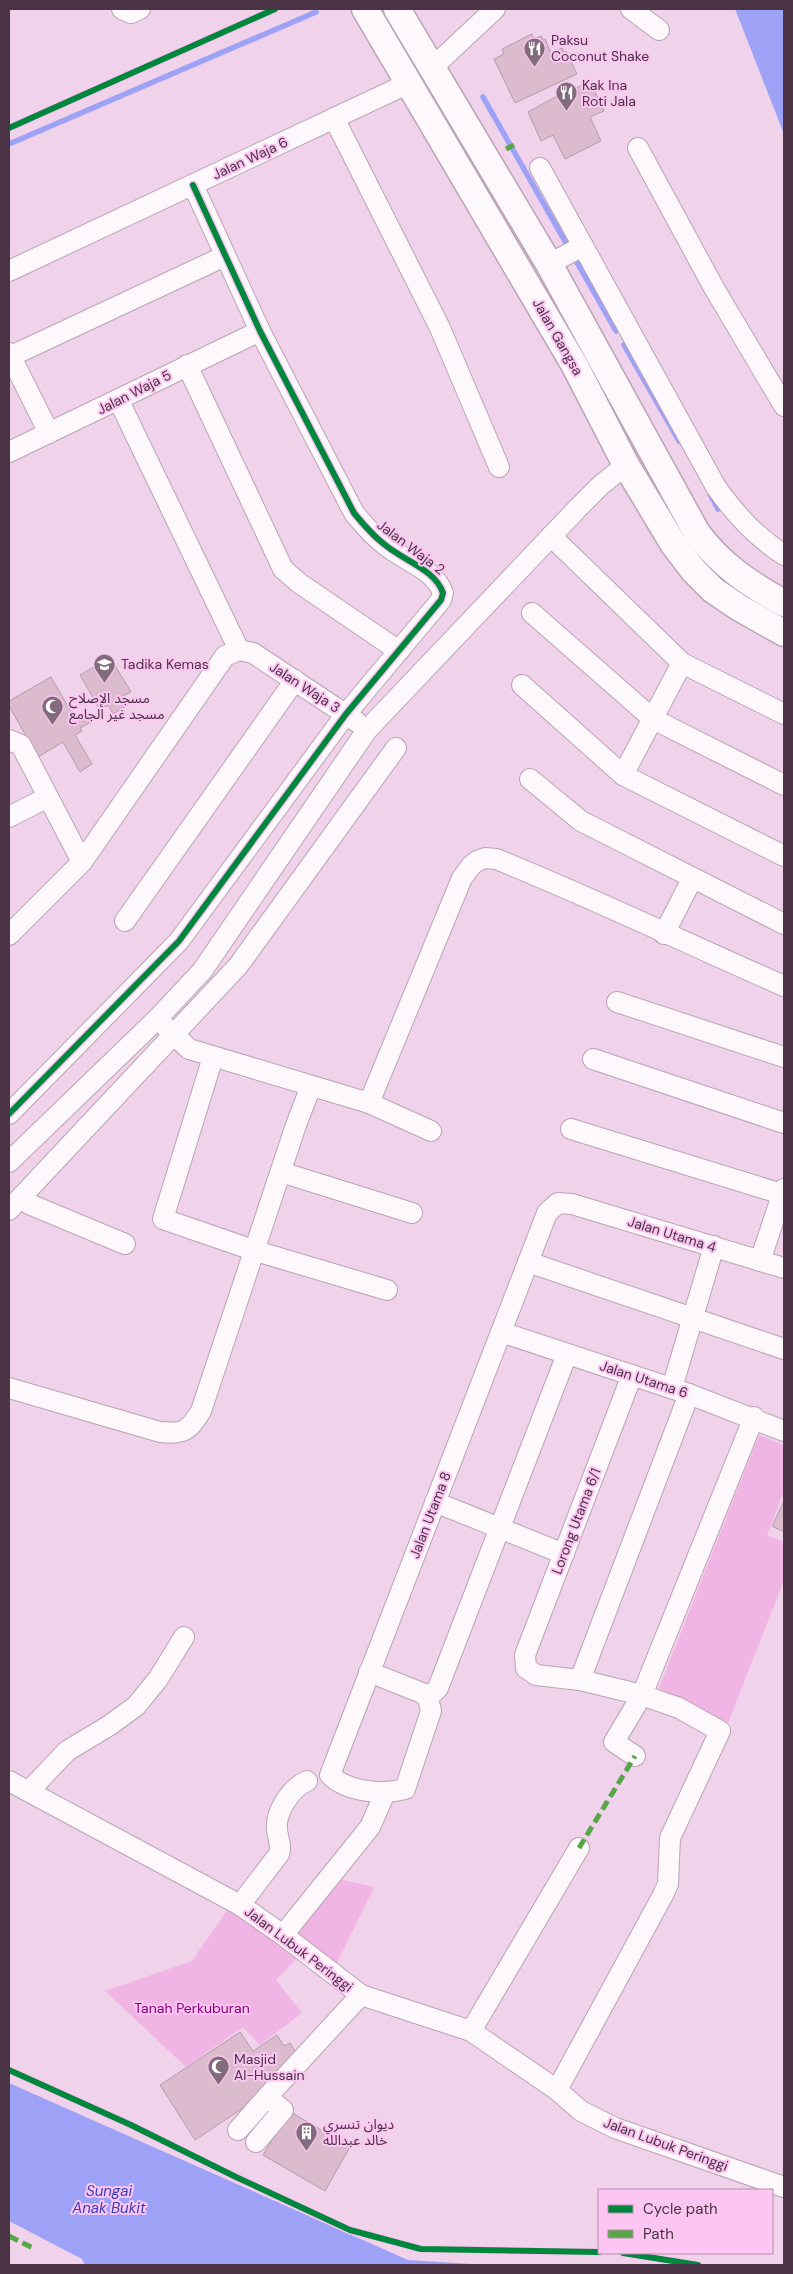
<svg xmlns="http://www.w3.org/2000/svg" width="793" height="2274" font-family="'DM Sans','Noto Sans Arabic',sans-serif">
  <style>
    .green { fill: #f0b4e5 }
    .water { fill: #9da2f7 }
    .lines { fill: none; stroke-linecap: round; stroke-linejoin: round }
    .stream { stroke: #9da2f7; stroke-width: 5.5 }
    .building { fill: #dcbbce; stroke: #b59bab }
    .minor-casing { stroke: #baa3b5; stroke-width: 22 }
    .major-casing { stroke: #baa3b5; stroke-width: 29 }
    .minor { stroke: #fdf8fc; stroke-width: 20 }
    .major { stroke: #fdf8fc; stroke-width: 26 }
    .quiet { stroke: #56a547; stroke-width: 5; stroke-dasharray: 10 5; stroke-linecap: butt }
    .cycleway-casing { stroke: #fdc6f2; stroke-width: 9 }
    .cycleway { stroke: #00873e; stroke-width: 6 }
    .labels { text-anchor: middle; stroke-width: 4; stroke-linejoin: round; paint-order: stroke }
    .poi-label { font-size: 14px; fill: #493344; stroke: #fdc6f2; text-anchor: start }
    .street-label { font-size: 14px; fill: #493344; stroke: #fdc6f2 }
    .park-label { font-size: 14px; fill: #88007b; stroke: #fdc6f2 }
    .water-label { font-size: 15px; font-style: italic; fill: #373cbb; stroke: #fdc6f2 }
  </style>
  <rect width="100%" height="100%" fill="#f0d3ea"/>
  <g class="green">
    <path d="M759,1435L784,1445V1491L767,1535L784,1542V1580L728,1723L659,1688Z"/>
    <path d="M334,1878L374,1887L336,1965L289,1932Z"/>
    <path d="M228,1909L301,1954L276,1980L302,2013L260,2045L243,2027L186,2067L105,1991L192,1961Z"/>
  </g>
  <g class="water">
    <path d="M735,9H784V134Z"/>
    <path d="M9,2083L408,2260L488,2265H85L82,2259L9,2221Z"/>
  </g>
  <g class="lines">
    <g class="stream">
      <path d="M483,97L616,331"/>
      <path d="M9,144L316,12"/>
      <path d="M624,345L679,441"/>
      <path d="M710,494L718,509"/>
    </g>
  </g>
  <g class="building">
    <path d="M532,34L534,39L541,36L543,40L545,39L551,53L562,48L564,53L566,51L577,74L515,103L494,59L504,54L502,49Z"/>
    <path d="M590,81L604,111L590,117L601,141L565,159L553,135L541,141L528,112L575,86L576,88Z"/>
    <path d="M110,657L131,692L123,696L128,705L113,714L108,705L100,710L80,675Z"/>
    <path d="M51,677L75,719L85,713L91,722L80,728L82,731L75,735L92,764L80,772L63,742L38,757L9,706V701Z"/>
    <path d="M784,1501V1532L772,1526Z"/>
    <path d="M240,2032L253,2051L277,2035L284,2046L290,2043L299,2057L276,2086L195,2140L160,2085Z"/>
    <path d="M289,2111L350,2147L325,2191L263,2155Z"/>
  </g>
  <g class="lines">
    <defs>
      <g id="minor">
        <path d="M122,9L131,13L140,9"/>
        <path d="M631,9L659,30"/>
        <path d="M432,68L495,9"/>
        <path d="M334,118L440,328L499,467"/>
        <path d="M638,148L714,288L784,406"/>
        <path d="M540,168L716,487C736,515 755,536 784,555"/>
        <path d="M549,264L583,246"/>
        <path d="M9,271L409,83"/>
        <path d="M9,353L49,433"/>
        <path d="M9,357L225,256"/>
        <path d="M187,365L283,569L299,583L399,651"/>
        <path d="M119,401L239,650"/>
        <path d="M9,452L260,331"/>
        <path d="M551,536L682,663L784,714"/>
        <path d="M532,613L653,719L784,785"/>
        <path d="M239,650L253,653L357,722"/>
        <path d="M522,685L623,775L784,856"/>
        <path d="M9,740L21,745L82,862"/>
        <path d="M623,775L682,663"/>
        <path d="M530,779L581,821L784,924"/>
        <path d="M9,817L48,797"/>
        <path d="M125,921L295,680"/>
        <path d="M664,934L692,879"/>
        <path d="M9,935L82,862L225,656L239,650"/>
        <path d="M617,1002L784,1057"/>
        <path d="M166,1027L189,1049L369,1103L431,1131"/>
        <path d="M213,1057L163,1219L256,1251L387,1290"/>
        <path d="M593,1059L784,1123"/>
        <path d="M369,1103L462,878L471,866L477,861L485,858L496,859C593,898 688,944 784,986"/>
        <path d="M9,1114L179,941L346,714L441,600L443,593C435,569 402,560 384,544C372,535 363,524 354,513L260,331L193,185"/>
        <path d="M571,1129L782,1194"/>
        <path d="M9,1162L157,1019L202,971L367,730L577,509L601,485L626,465"/>
        <path d="M281,1172L412,1213"/>
        <path d="M22,1196L29,1204L125,1244"/>
        <path d="M9,1210L238,966L396,748"/>
        <path d="M760,1261L784,1189"/>
        <path d="M528,1262L784,1349"/>
        <path d="M501,1332L689,1394L784,1431"/>
        <path d="M9,1388L160,1432C184,1434 188,1432 201,1411L296,1125L311,1086"/>
        <path d="M672,1388L714,1246"/>
        <path d="M435,1502L564,1554"/>
        <path d="M369,1672L422,1693L428,1698L431,1711L405,1789C382,1795 347,1792 330,1775L547,1213L558,1203L572,1204L784,1268"/>
        <path d="M580,1680L689,1394"/>
        <path d="M428,1698L438,1688L567,1354"/>
        <path d="M635,1756L614,1742L642,1695L754,1417"/>
        <path d="M9,1781L240,1905L283,1935L361,1995L471,2031L557,2090L581,2111L615,2128L784,2187"/>
        <path d="M29,1791L67,1751L110,1725L136,1706L158,1679L184,1637"/>
        <path d="M240,1905L279,1854C282,1846 278,1839 277,1830C275,1812 291,1788 307,1781"/>
        <path d="M283,1935L370,1827L385,1793"/>
        <path d="M471,2031L579,1848"/>
        <path d="M557,2090L663,1895L668,1884L670,1838L720,1731L679,1708L642,1695L580,1680L536,1675L526,1668L525,1655L632,1375"/>
        <path d="M238,2130L267,2097"/>
        <path d="M256,2142L283,2110L267,2097L361,1995"/>
      </g>
      <g id="major">
        <path d="M365,9L575,366L626,465L674,545L694,571L713,590L738,607L784,633"/>
        <path d="M397,9L549,264L697,533C721,565 749,584 784,603"/>
      </g>
    </defs>
    <use href="#minor" class="minor-casing"/>
    <use href="#major" class="major-casing"/>
    <use href="#minor" class="minor"/>
    <use href="#major" class="major"/>
    <g class="quiet">
      <path d="M506,149L514,145"/>
      <path d="M579,1848L635,1756"/>
      <path d="M9,2236L33,2248"/>
    </g>
    <defs>
      <g id="cycleway">
        <path d="M9,128L275,9"/>
        <path d="M9,1114L179,941L346,714L441,600L443,593C435,569 402,560 384,544C372,535 363,524 354,513L260,331L193,185"/>
        <path d="M9,2070L131,2125L236,2177L350,2230L421,2249L599,2252"/>
        <path d="M623,2253L698,2265"/>
      </g>
    </defs>
    <use href="#cycleway" class="cycleway-casing"/>
    <use href="#cycleway" class="cycleway"/>
  </g>
  <defs>
    <symbol id="restaurant-pin" viewBox="-11 -11 22 30"><path d="M0 17L-7.5 6A9.5 9.5 0 1 1 7.5 6Z" fill="#836b7e" stroke="#fdc6f2"/><path d="M-5-6h1v4h1v-4h1v4h1v-4h1v5L-1.5 .5V6h-2V.5L-5-1ZM5-6V6H3V1.5H1.5Q1.5-4 5-6Z" fill="#fff"/></symbol>
    <symbol id="school-pin" viewBox="-11 -11 22 30"><path d="M0 17L-7.5 6A9.5 9.5 0 1 1 7.5 6Z" fill="#836b7e" stroke="#fdc6f2"/><path d="M0-5L7-2L0 1L-7-2ZM-4 1L0 2.5L4 1V4Q0 6-4 4Z" fill="#fff"/></symbol>
    <symbol id="mosque-pin" viewBox="-11 -11 22 30"><path d="M0 17L-7.5 6A9.5 9.5 0 1 1 7.5 6Z" fill="#836b7e" stroke="#fdc6f2"/><path d="M3.5-4.9A6 6 0 1 0 3.5 4.9A5 5 0 1 1 3.5-4.9Z" fill="#fff"/></symbol>
    <symbol id="building-pin" viewBox="-11 -11 22 30"><path d="M0 17L-7.5 6A9.5 9.5 0 1 1 7.5 6Z" fill="#836b7e" stroke="#fdc6f2"/><path d="M-4-6H4V6H1V3H-1V6H-4ZM-2.5-4.3h1.7v1.8h-1.7ZM.8-4.3h1.7v1.8H.8ZM-2.5-1h1.7V.8h-1.7ZM.8-1h1.7V.8H.8Z" fill="#fff"/></symbol>
  </defs>
  <g fill-rule="evenodd">
    <use href="#restaurant-pin" x="522" y="36" width="25" height="34"/>
    <use href="#restaurant-pin" x="554" y="80" width="25" height="34"/>
    <use href="#school-pin" x="92" y="652" width="25" height="34"/>
    <use href="#mosque-pin" x="40" y="694" width="25" height="34"/>
    <use href="#mosque-pin" x="206" y="2054" width="25" height="34"/>
    <use href="#building-pin" x="294" y="2120" width="25" height="34"/>
  </g>
  <g class="labels">
    <g class="poi-label">
      <text x="551" y="45">Paksu<tspan x="551" dy="16">Coconut Shake</tspan></text>
      <text x="582" y="90">Kak Ina<tspan x="582" dy="16">Roti Jala</tspan></text>
      <text x="121" y="669">Tadika Kemas</text>
      <text x="69" y="703">مسجد الإصلاح<tspan x="69" dy="16">مسجد غير الجامع</tspan></text>
      <text x="234" y="2064">Masjid<tspan x="234" dy="16">Al-Hussain</tspan></text>
      <text x="323" y="2129">دیوان تنسري<tspan x="323" dy="16">خالد عبدالله</tspan></text>
    </g>
    <g class="street-label">
      <text transform="translate(250 158) rotate(-25)" y="5">Jalan Waja 6</text>
      <text transform="translate(558 337) rotate(60)" y="5">Jalan Gangsa</text>
      <text transform="translate(134 392) rotate(-27)" y="5">Jalan Waja 5</text>
      <text transform="translate(411 547) rotate(37)" y="5">Jalan Waja 2</text>
      <text transform="translate(305 687) rotate(33)" y="5">Jalan Waja 3</text>
      <text transform="translate(672 1234) rotate(17)" y="5">Jalan Utama 4</text>
      <text transform="translate(644 1379) rotate(18)" y="5">Jalan Utama 6</text>
      <text transform="translate(430 1515) rotate(-69)" y="5">Jalan Utama 8</text>
      <text transform="translate(576 1521) rotate(-69)" y="5">Lorong Utama 6/1</text>
      <text transform="translate(299 1949) rotate(37)" y="5">Jalan Lubuk Peringgi</text>
      <text transform="translate(666 2144) rotate(20)" y="5">Jalan Lubuk Peringgi</text>
    </g>
    <g class="park-label">
      <text x="192" y="2013">Tanah Perkuburan</text>
    </g>
    <g class="water-label">
      <text x="109" y="2196">Sungai<tspan x="109" dy="17">Anak Bukit</tspan></text>
    </g>
  </g>
  <rect width="793" height="2274" fill="none" stroke="#493344" stroke-width="20"/>
  <rect x="598" y="2189" width="175" height="65" fill="#fdc6f2" stroke="#b58bac"/>
  <rect x="608" y="2205" width="25" height="8" fill="#00873e" stroke="#b58bac"/>
  <text x="643" y="2214" font-size="15" fill="#493344">Cycle path</text>
  <rect x="608" y="2230" width="25" height="8" fill="#56a547" stroke="#b58bac"/>
  <text x="643" y="2239" font-size="15" fill="#493344">Path</text>
</svg>
